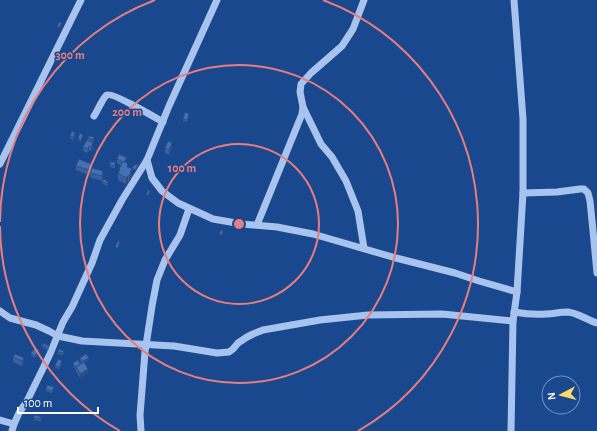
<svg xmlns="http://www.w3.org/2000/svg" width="597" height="431" font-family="'Alegreya Sans',sans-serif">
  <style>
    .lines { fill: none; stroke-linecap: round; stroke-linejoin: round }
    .minor { stroke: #a8c4ee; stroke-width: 7 }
    .wall { fill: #3a619d }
    .shaded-wall { fill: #2f4f80 }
    .building { fill: #4371b7; stroke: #2f4f80 }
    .ring { fill: none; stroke: #e67e7e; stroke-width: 2 }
    .centre { fill: #e67e7e; stroke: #1a488f; stroke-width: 2 }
    .ring-label { font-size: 12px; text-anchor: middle; font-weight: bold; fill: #e67e7e; stroke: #1a488f; stroke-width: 3; stroke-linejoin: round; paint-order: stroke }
  </style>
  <rect width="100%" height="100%" fill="#1a488f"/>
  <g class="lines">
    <g class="minor">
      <path d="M303,107L321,144L332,157L346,181L358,211L364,248"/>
      <path d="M94,116C97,112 103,97 107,95C112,92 156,118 163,122"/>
      <path d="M147,160L152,178L162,191L178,203L213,219L242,224L277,227L313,234L396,258L455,273L479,281L517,292"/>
      <path d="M0,164L81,0"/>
      <path d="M523,193L557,192L580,189H584L588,193L590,201L594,241L597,273"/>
      <path d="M257,225L302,114L303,107L300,92L301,84L311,73L342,46L353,29L364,0"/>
      <path d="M0,311L10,318L36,325L49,331L58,336L82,341L174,346L217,353L229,352L233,349L238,343L247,337L253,334L263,330L320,320L368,315L442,314L513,321"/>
      <path d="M514,312C525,314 535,315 546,314C553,314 560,312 568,312C578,313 587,320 597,323"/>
      <path d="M0,420L14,424"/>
      <path d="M12,431L14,424L19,413L27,401L50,354L63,322L72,307L92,263L100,240L122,200L147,160L169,106L217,0"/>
      <path d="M141,431L140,415L145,352L152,306L157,280L165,260L180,235L189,209"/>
      <path d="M511,431L513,321L517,292L523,193V119L514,0"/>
    </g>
  </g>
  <g class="wall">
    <path d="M189,116L187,122L183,121V119Z"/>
    <path d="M75,135L73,140L70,138V136Z"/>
    <path d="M83,137L81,142L78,140V138Z"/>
    <path d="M88,138L94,139L93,142L88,140Z"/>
    <path d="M87,140L93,147L91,151L89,150L88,153L83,151V147Z"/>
    <path d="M172,147L169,155L165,153V148Z"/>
    <path d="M117,159L127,162L126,163L132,176L131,179L129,182H128L126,184L118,180V173L119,172V169L121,165L117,163Z"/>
    <path d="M110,162H115V168L110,167Z"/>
    <path d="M76,166L91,168L89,175L76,170Z"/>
    <path d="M90,173L103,176L102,181L90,177Z"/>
    <path d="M102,181L108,184L107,186L102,183Z"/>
    <path d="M42,345L49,348L48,350L42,347Z"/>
    <path d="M39,352L35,358L31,355V353Z"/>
    <path d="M58,352L64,353L63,355L58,354Z"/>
    <path d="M13,357L24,362L22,366L13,362Z"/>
    <path d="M80,358L89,360L84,363L88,373L80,378L76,371V369H75L73,365V363L80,364L82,363L80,360Z"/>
    <path d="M62,363L59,369L55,368V366Z"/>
    <path d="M46,389H54L52,393L46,391Z"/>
    <path d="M34,418L41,419V421L34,420Z"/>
  </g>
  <g class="shaded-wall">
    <path d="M93,143V147L91,151V147Z"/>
    <path d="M172,143V147L169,155V150Z"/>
    <path d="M89,146V150L88,153V149Z"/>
    <path d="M91,164V168L89,175V170Z"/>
    <path d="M138,165V167L135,172V170Z"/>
    <path d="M132,169L131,179L129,182V176L130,172Z"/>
    <path d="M103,171V176L102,181V176Z"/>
    <path d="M128,176V182L126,184V178Z"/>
    <path d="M24,358V362L22,366V361Z"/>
    <path d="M89,358V360L83,364V361Z"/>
    <path d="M88,369V373L80,378V374Z"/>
  </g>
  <g class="building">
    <path d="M59,22L62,23L59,28L57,27Z"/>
    <path d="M185,112L189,114L187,120L183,119Z"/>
    <path d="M72,131L75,133L73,137L70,136Z"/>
    <path d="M80,133L83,135L81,140L78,138Z"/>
    <path d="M89,136L94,137L93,140L88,138Z"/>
    <path d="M87,140L93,143L91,147L89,146L88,149L83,147Z"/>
    <path d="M168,141L172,143L169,150L165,148Z"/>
    <path d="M119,154L127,158L124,162L123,161V162L117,159Z"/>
    <path d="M79,159L91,164L89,170L76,166Z"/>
    <path d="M123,161L128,164L127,167L132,169L130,172L131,173L129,176H128L126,178L118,173L120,170L119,169Z"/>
    <path d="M110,162H115V166L110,165Z"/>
    <path d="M136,164L138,165L135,170L132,168Z"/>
    <path d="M92,168L103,171L102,176L90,173Z"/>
    <path d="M104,179L108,182L107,184L102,181Z"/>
    <path d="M148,190L150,191L148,196L146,195Z"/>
    <path d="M221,230L223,231L222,235L219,234Z"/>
    <path d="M118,241H120L118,248L115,247Z"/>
    <path d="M43,343L49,346L48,348L42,345Z"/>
    <path d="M35,348L39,350L35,356L31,353Z"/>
    <path d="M59,349L64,351L63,353L58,352Z"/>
    <path d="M15,354L24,358L22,361L13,357Z"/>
    <path d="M86,354L89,358L83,361L80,358Z"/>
    <path d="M58,359L62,361L59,367L55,366Z"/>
    <path d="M78,360L80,364L75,367L73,363Z"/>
    <path d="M84,362L88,369L80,374L76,367Z"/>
    <path d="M47,385L54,387L52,391L46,389Z"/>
    <path d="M34,415L41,417V419L34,418Z"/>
  </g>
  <g class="ring">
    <circle cx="239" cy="224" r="80"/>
    <circle cx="239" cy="224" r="159"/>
    <path d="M120 431A239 239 0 0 1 0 226M0 222A239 239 0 0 1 155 0M323 0A239 239 0 0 1 358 431"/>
  </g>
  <circle cx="239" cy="224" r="6" class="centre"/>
  <g class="ring-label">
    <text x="70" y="59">300 m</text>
    <text x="127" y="116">200 m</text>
    <text x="182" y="172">100 m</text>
  </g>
  <g transform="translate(561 395) rotate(263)"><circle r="19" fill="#1a488f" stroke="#7691bc"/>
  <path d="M0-3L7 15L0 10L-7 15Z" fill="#ffd965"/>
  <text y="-6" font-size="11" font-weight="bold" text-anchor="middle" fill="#ffffff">N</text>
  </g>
  <path d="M18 407v6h80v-6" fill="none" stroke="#ffffff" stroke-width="2"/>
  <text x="24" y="407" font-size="12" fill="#ffffff" stroke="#1a488f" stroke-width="3" paint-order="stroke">100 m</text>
</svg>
